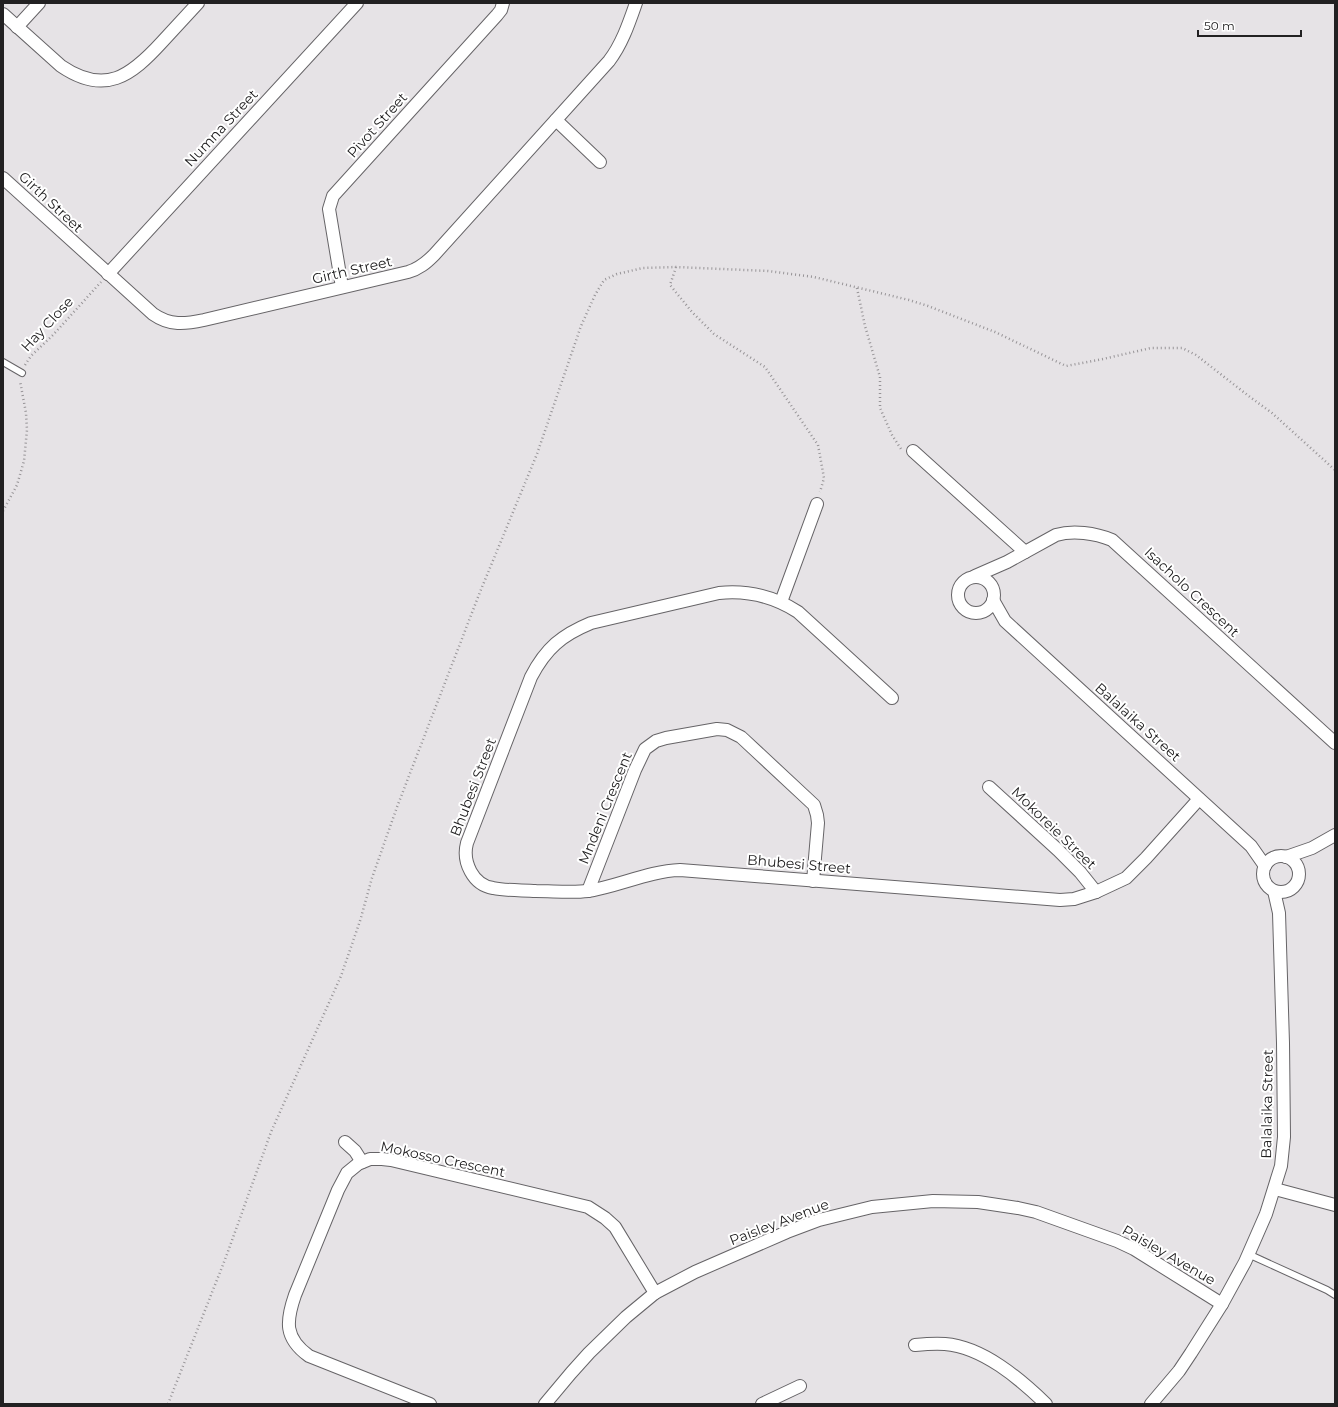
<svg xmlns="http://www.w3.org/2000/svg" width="1338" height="1407" font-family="Montserrat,sans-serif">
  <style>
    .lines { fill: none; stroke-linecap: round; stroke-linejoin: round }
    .service-casing { stroke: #666467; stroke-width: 8 }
    .minor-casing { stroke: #666467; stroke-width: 14 }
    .path { stroke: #979497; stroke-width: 2.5; stroke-dasharray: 1 3; stroke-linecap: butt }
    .service { stroke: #fff; stroke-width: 6 }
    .minor { stroke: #fff; stroke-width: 12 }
    .labels { text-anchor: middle; stroke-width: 4; stroke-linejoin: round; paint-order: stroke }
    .street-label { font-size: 14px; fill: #222122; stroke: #fff }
  </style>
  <rect width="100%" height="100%" fill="#e6e3e6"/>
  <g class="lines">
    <defs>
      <g id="service">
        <path d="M3,362L22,373"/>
        <path d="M1248,1254L1327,1290L1335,1295"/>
      </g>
      <g id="minor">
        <path d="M3,14L61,66C105,96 131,76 162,42C174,29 186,16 198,3"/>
        <path d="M17,27L39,3"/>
        <path d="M556,120L600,162"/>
        <path d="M3,178L153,314C170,326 185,324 204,320L408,272C419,269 426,263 434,255L609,61C622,44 629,23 636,3"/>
        <path d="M108,274L357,3"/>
        <path d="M342,287L329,209L333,196L497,15L501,10L503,3"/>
        <path d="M913,451L1025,552"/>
        <path d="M975,576L1007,562L1056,535C1073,530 1095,533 1112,540L1335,743"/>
        <circle cx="976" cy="595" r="18"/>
        <path d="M993,600L1005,621L1251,846L1265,866"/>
        <path d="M781,602L817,504"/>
        <path d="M892,698L798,612C773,596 748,590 719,593L591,623C562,635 546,648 531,677L467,843C462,862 473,885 493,888C507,891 522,890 536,891C553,891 571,893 588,891C619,886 649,871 680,870L1060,900L1074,899L1096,892L1126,878L1146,858L1199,799"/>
        <path d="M989,787L1058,850L1080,872L1096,892"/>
        <circle cx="1281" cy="874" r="18"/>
        <path d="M1286,857L1312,848L1335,835"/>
        <path d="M588,891L635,770L645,749L656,741L666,738L717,729L727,730L741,737L814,805L817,815L818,823L813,881"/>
        <path d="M345,1142L355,1151L362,1162"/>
        <path d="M1275,1189L1335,1205"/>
        <path d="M915,1345C925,1344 935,1343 945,1344C983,1347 1020,1379 1046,1404"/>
        <path d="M430,1404L309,1356C284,1338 286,1321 295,1295L338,1190L347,1173L358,1164L370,1159H382L391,1160L588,1207L605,1218L615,1227L655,1293"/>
        <path d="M545,1404L571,1373L589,1353L626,1317L655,1293L695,1272L787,1232L819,1220L872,1207L933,1201L978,1202L1018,1208L1036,1212L1117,1241L1134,1249L1222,1304"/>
        <path d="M762,1404L800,1386"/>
        <path d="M1151,1404L1179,1371L1191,1353L1222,1304L1245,1262L1266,1214L1281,1166L1284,1137L1283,1043L1279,913L1274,891"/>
      </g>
    </defs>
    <use href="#service" class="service-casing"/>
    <use href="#minor" class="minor-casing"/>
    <g class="path">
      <path d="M676,267L670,285L692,312L714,334L765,367L818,445L824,478L820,492"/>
      <path d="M857,288L865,326L880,377V408L892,435L901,449"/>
      <path d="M25,365L31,356L53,335L101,282"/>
      <path d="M3,511L17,485L24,461L27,430L26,413L20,381"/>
      <path d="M168,1404L226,1257L271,1132L341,976L360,921L372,878L397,807L480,592L537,454L581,326L595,295L604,280L617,274L643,268L676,267L768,271L814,277L909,300L928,306L995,332L1066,366L1103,359L1151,348H1182L1196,355L1250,397L1272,413L1335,470"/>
    </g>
    <use href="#service" class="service"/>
    <use href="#minor" class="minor"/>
  </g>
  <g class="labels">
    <g class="street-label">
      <text transform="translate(377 125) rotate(-48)" y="5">Pivot Street</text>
      <text transform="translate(221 128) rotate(-47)" y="5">Numna Street</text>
      <text transform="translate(51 202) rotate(43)" y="5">Girth Street</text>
      <text transform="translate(352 270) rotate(-13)" y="5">Girth Street</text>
      <text transform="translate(47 324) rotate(-47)" y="5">Hay Close</text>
      <text transform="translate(1192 592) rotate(43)" y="5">Isacholo Crescent</text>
      <text transform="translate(1138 722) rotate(42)" y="5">Balalaika Street</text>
      <text transform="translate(473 787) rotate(-69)" y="5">Bhubesi Street</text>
      <text transform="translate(605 808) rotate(-68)" y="5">Mndeni Crescent</text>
      <text transform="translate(1054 828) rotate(44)" y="5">Mokoreie Street</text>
      <text transform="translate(799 864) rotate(5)" y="5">Bhubesi Street</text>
      <text transform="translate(1267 1104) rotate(-89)" y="5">Balalaika Street</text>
      <text transform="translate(443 1159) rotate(12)" y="5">Mokosso Crescent</text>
      <text transform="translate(779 1222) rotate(-21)" y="5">Paisley Avenue</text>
      <text transform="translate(1169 1255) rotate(30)" y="5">Paisley Avenue</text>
    </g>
  </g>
  <rect width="1338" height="1407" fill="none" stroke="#222122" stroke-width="8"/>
  <path d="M1198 30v6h103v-6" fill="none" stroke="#222122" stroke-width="2"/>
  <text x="1204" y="30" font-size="12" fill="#222122" stroke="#ffffff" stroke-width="3" paint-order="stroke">50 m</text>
</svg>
